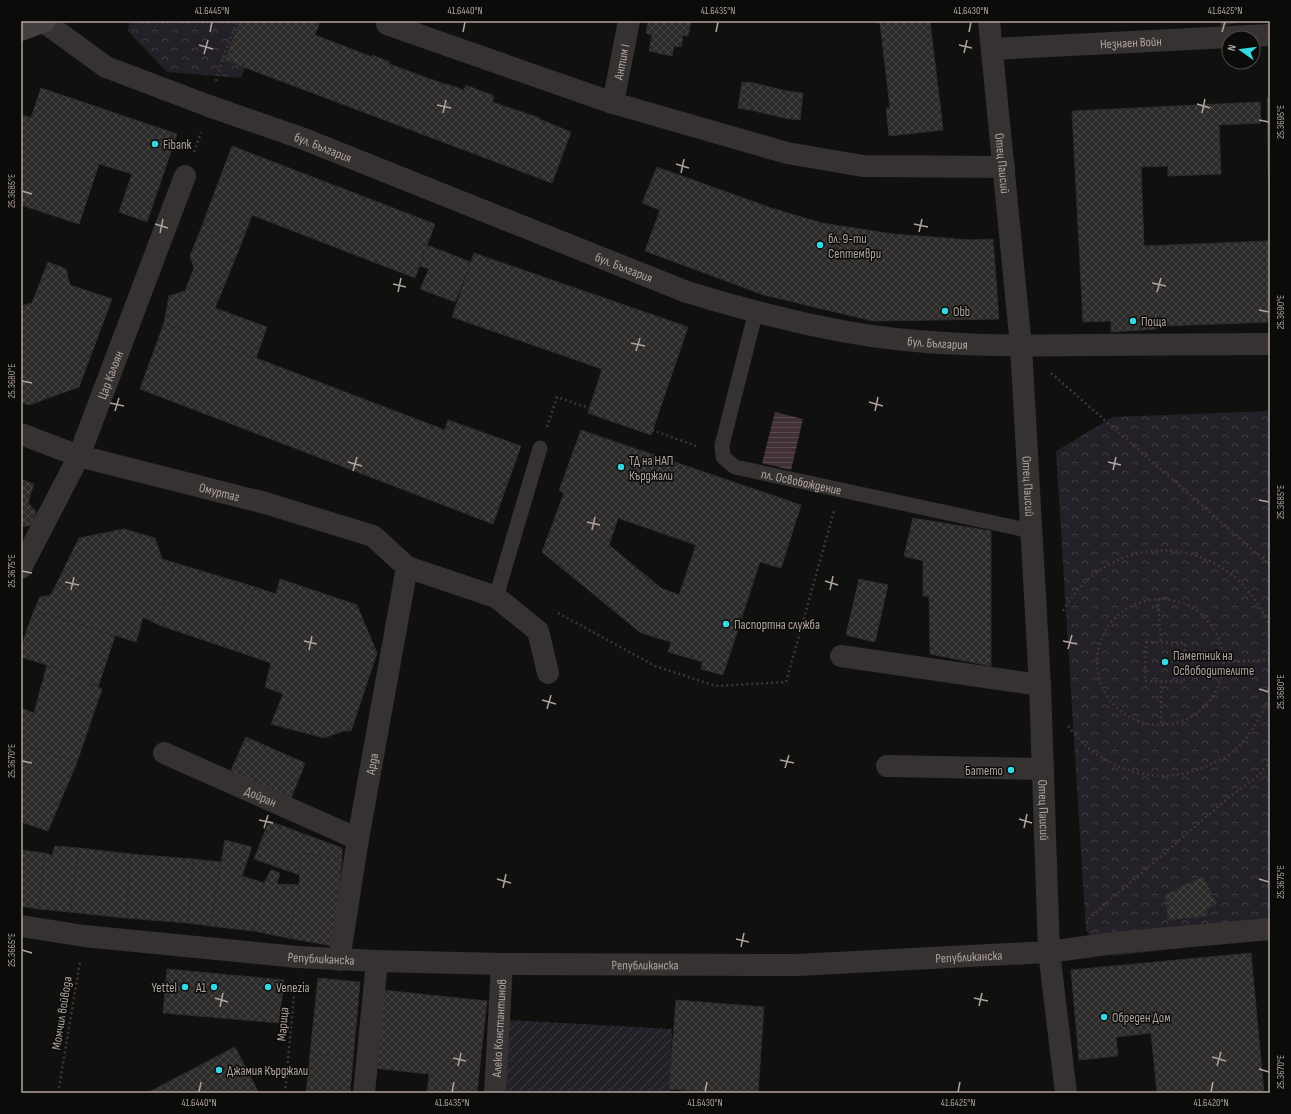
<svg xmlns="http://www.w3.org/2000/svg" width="1291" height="1114" font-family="'Sofia Sans Condensed',sans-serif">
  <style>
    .forest { fill: url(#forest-crowns) }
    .garden { fill: url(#garden-furrows) }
    .water { fill: url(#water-rules) }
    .building { fill: url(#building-cross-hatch); stroke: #2c2b29; fill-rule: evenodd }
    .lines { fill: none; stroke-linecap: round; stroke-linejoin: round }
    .path { stroke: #3c3737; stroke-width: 2.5; stroke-dasharray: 2 3; stroke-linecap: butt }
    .lane { stroke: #353231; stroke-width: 15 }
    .street { stroke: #353231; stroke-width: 22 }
    .secondary { stroke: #45403f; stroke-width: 22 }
    .ticks { fill: none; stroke: #b0a3a1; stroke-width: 1.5 }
    .poi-dot { fill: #35d8e2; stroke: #0b0b0a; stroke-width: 1.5 }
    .labels { text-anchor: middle; stroke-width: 3; stroke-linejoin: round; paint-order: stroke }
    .street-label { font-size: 13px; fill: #b0a3a1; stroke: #0b0b0a }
    .poi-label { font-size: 13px; fill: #b0a3a1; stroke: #0b0b0a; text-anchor: start }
    .neatline { fill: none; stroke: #b0a3a1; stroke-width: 1.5 }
    .ticks-label { font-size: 10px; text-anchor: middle; fill: #b0a3a1 }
  </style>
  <defs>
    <pattern id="forest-crowns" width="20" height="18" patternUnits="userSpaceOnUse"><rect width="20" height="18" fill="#242028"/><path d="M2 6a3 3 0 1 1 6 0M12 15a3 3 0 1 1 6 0" fill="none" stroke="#413d44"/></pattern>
    <pattern id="garden-furrows" width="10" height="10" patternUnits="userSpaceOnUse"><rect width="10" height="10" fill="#242028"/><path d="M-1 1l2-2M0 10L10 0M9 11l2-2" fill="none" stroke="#413d44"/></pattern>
    <pattern id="water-rules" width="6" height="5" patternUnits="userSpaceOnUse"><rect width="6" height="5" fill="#413134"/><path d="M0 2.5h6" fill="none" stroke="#5a4c4e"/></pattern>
    <pattern id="building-cross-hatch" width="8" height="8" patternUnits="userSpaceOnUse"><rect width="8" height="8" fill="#2c2b2a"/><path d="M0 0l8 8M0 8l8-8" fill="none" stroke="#484746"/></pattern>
  </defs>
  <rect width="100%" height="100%" fill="#10100f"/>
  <g class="forest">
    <path d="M130,21H263L241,78L167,72L128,31Z"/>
    <path d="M1270,411V938L1112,956L1086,931L1056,451L1113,417Z"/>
  </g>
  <path class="garden" d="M509,1020L672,1029L670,1093H506Z"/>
  <path class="water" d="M775,412L803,419L791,470L762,463Z"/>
  <g class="building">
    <path d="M240,21H320L315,35L372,57V55L390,62L389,64L447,85V84L464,90L466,85L494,96L492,102L540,118L539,119L571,132L552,183L225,60Z"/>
    <path d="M648,21H691L688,36L683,35L681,47L674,46L672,56L649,51L652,35L646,33Z"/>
    <path d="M876,21H930L943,130L889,136L886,108H890L880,23H876Z"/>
    <path d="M1220,21H1242L1221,26Z"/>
    <path d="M742,82L754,83L750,110L738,108Z"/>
    <path d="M754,83L787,91L784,118L750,110Z"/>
    <path d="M41,88L177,134L147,222L119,212L132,174L99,164L79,224L21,205V119L23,115L31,118Z"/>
    <path d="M787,91L803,93L800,120L784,118Z"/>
    <path d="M1270,97V212H1269L1267,98Z"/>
    <path d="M1260,102L1261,123L1219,125L1221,174L1168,176V166L1141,167L1144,246L1268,241L1270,212V322L1166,326L1165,319L1156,320L1157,329L1111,332V321L1083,322L1072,111Z"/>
    <path d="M232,146L435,224L415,278L252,215L240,247L200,231Z"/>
    <path d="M657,167L771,208L822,223L893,234L972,240L993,239L999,319L873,321L764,295L645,251L660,210L642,203Z"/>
    <path d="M200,231L240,247L215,308L267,327L256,358L164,323L169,296L185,291L194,268L190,256Z"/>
    <path d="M427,245L471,262L455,302L420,289L429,269L420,266Z"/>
    <path d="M474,253L688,327L651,435L588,413L602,369L452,317Z"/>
    <path d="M48,262L66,269L70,285L112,299L79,387L29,405L21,402V306L32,303Z"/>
    <path d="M164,323L445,430L448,420L521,446L493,524L140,389Z"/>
    <path d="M581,430L801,505L781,568L760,562L723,675L701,669L703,662L668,652L671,642L641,633L542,552L564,493L559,491ZM618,518L696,545L679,595L661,588L609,545Z"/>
    <path d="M21,479L34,484L28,502L36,512L32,525L21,527Z"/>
    <path d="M913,518L991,531V666L930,654L929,596H923V561L904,556Z"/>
    <path d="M124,529L155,538L162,559L175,563L159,625L143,617L136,642L34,610L40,597L51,595L79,538Z"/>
    <path d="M175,563L255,587L236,651L159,625Z"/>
    <path d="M280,579L357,605L377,653L351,731H343L324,738L271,724L283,694L265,687L271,663L236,651L255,587L276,594Z"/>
    <path d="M859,579L888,585L875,642L846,635Z"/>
    <path d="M34,610L115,636L98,687L47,665L21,657V647Z"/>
    <path d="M47,665L102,689L77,762L21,744V708L34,713Z"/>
    <path d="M246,737L305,763L290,801L227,779Z"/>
    <path d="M21,744L77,762L48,831L21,822Z"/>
    <path d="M269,821L342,848V859L301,853L300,875L254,859Z"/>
    <path d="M225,840L252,847L242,876L264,883L254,931L210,926Z"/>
    <path d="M55,846L79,848L70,912L38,909L45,853L52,856Z"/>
    <path d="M79,848L131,854L126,918L70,912Z"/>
    <path d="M21,850L45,853L38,909L21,906Z"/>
    <path d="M301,853L342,859L333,946L288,938L299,885Z"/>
    <path d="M131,854L193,859L188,923L126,918Z"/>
    <path d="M193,859L221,862L210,926L188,923Z"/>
    <path d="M271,870L280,873L277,884L299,885L288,938L254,931L264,883Z"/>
    <path d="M1203,876L1217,904L1207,909V916L1177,919L1175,904L1166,905L1165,895Z"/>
    <path d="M1175,904L1177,919L1168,920L1166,905Z"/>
    <path d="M1251,953L1264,1093H1157L1151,1033L1116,1037L1118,1056L1079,1060L1071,970Z"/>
    <path d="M167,969L284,980L279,1023L163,1013Z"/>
    <path d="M318,978L360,982L353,1058L310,1054Z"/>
    <path d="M382,990L487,1001L477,1093H427L429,1074L373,1068Z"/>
    <path d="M676,1000L764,1007L758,1093H721L669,1089Z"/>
    <path d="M235,1047L259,1093H147Z"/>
    <path d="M310,1054L353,1058L350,1093H306Z"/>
  </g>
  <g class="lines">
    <g class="path">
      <path d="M216,81L224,55L237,21"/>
      <path d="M194,152L201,132"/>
      <path d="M1051,373L1270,565"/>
      <path d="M547,427L557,397L589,408"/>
      <path d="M652,430L699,447"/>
      <path d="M1263,557H1270"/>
      <path d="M1158,599L1161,643"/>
      <circle cx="1160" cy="662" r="63"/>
      <path d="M1063,611C1100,545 1186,529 1241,583C1253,596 1267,614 1270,632"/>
      <path d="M558,613L655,666L716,686L786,682L834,511"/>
      <path d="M1146,642L1185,643L1184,682L1145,681Z"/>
      <path d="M1223,662L1270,660"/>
      <path d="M1161,681V726"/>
      <path d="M1068,726C1101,771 1161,790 1211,764C1217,761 1225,758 1230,754C1251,736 1258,721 1270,697"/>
      <path d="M1088,919L1226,800L1260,774L1270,761"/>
      <path d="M58,1093L80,962"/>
      <path d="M285,1093L295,983"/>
    </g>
    <g class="lane">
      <path id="s1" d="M756,311L722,445L723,457L735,467L1031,531"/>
      <path d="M496,597L540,448"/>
    </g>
    <g class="street">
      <path id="s2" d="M989,21L1021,346L1040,685L1049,952L1066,1093"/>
      <path id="s3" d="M44,22L106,67L209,106L304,139L687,292C746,310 809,327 872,336C942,346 1012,346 1083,345C1145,345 1208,344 1270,344"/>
      <path d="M387,24L613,103L787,153L863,166L1004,167"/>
      <path id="s4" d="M992,49L1270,35"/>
      <path id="s5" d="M613,103L629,21"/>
      <path id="s6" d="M21,434L79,456L265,503L373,536L407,567L496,597L538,631L548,673"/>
      <path id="s7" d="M21,568L79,456L185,176"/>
      <path d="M841,656L1040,685"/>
      <path id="s8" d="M164,753L358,839"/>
      <path d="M887,766L1043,769"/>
      <path id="s9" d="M21,926L84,936L298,957L377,961L502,964L797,965L1049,952L1114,943L1270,929"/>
      <path id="s10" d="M339,960L358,839L407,567"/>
      <path d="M364,1093L377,961"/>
      <path id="s11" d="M495,1093L502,964"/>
    </g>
    <path class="secondary" d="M21,30L45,21"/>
  </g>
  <path class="ticks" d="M210,32L212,22M463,32L465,22M716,32L718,22M969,32L971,22M1222,32L1225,22M199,45L213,49M959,45L972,48M964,53L967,40M204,54L208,40M1197,104L1210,108M437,105L451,108M443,113L446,100M1202,113L1205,99M1259,120L1269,122M676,164L689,168M681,173L684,159M22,191L32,194M155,224L168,228M914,224L928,227M919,232L922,219M160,233L163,219M1152,283L1166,286M393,284L406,287M398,292L401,278M1157,292L1161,278M1259,310L1269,312M631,343L645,346M636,351L640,338M22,381L32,383M869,402L883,406M110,403L124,406M115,411L119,398M875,411L878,397M348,462L362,466M1108,462L1121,465M1113,470L1116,457M353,471L357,457M1259,500L1269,502M587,522L600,525M592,530L595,517M22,571L32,573M825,581L838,585M65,582L79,585M71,590L74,577M830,590L833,576M304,641L317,644M1063,641L1077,644M1068,649L1072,635M309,650L312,636M1259,689L1269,692M542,700L556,704M547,709L551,695M780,760L794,763M22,761L32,763M785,768L789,755M1019,819L1032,823M259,820L273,823M264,828L268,815M1024,828L1027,814M497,879L511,883M1259,879L1269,882M503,888L506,874M736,939L749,942M741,947L744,933M22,950L32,953M215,998L228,1002M974,998L988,1001M979,1006L982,993M220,1007L223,993M1212,1057L1226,1061M453,1058L466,1061M458,1066L461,1053M1217,1066L1221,1052M1259,1069L1269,1072M199,1092L201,1082M452,1092L454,1082M705,1092L707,1082M958,1092L960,1082M1211,1092L1213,1082"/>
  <g class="poi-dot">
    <circle cx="155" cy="144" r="4"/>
    <circle cx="820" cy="245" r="4"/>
    <circle cx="945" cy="311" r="4"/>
    <circle cx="1133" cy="321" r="4"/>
    <circle cx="621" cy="467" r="4"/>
    <circle cx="726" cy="624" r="4"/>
    <circle cx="1165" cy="662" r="4"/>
    <circle cx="1011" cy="770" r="4"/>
    <circle cx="185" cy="987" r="4"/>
    <circle cx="214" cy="987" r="4"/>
    <circle cx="268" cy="987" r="4"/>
    <circle cx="1104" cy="1017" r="4"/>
    <circle cx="219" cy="1070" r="4"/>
  </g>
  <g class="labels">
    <g class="street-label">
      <text dy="5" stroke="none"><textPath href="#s4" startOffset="139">Незнаен Войн</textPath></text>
      <text dy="5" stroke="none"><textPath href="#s5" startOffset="42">Антим I</textPath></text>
      <text dy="5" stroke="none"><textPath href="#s3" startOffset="308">бул. България</textPath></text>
      <text dy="5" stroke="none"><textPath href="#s2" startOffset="143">Отец Паисий</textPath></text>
      <text dy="5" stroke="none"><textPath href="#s3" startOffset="632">бул. България</textPath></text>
      <text dy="5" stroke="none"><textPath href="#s3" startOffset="956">бул. България</textPath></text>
      <text dy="5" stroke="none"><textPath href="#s7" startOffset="213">Цар Калоян</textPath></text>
      <text dy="5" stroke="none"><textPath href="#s1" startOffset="234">пл. Освобождение</textPath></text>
      <text dy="5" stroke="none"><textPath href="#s2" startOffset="467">Отец Паисий</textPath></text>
      <text dy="5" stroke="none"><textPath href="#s6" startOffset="207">Омуртаг</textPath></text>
      <text dy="5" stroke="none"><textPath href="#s10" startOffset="199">Арда</textPath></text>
      <text dy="5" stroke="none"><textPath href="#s8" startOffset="106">Дойран</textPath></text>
      <text dy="5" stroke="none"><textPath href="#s2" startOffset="791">Отец Паисий</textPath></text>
      <text dy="5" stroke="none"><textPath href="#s9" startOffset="950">Републиканска</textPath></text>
      <text dy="5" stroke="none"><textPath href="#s9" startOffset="302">Републиканска</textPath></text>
      <text dy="5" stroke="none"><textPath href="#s9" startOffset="626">Републиканска</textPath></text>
      <text transform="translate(61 1013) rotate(-81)" y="5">Момчил войвода</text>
      <text transform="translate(282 1024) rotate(-85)" y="5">Марица</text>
      <text dy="5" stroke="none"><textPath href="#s11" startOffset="65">Алеко Константинов</textPath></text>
    </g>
    <g class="poi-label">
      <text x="163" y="149">Fibank</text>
      <text x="828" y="243">бл. 9-ти<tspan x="828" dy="15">Септември</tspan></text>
      <text x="953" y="316">Obb</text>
      <text x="1141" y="326">Поща</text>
      <text x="629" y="465">ТД на НАП<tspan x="629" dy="15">Кърджали</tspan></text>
      <text x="734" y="629">Паспортна служба</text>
      <text x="1173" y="660">Паметник на<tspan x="1173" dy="15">Освободителите</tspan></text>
      <text x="1003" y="775" text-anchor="end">Батето</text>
      <text x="177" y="992" text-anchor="end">Yettel</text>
      <text x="206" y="992" text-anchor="end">A1</text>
      <text x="276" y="992">Venezia</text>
      <text x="1112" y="1022">Обреден Дом</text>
      <text x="227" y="1075">Джамия Кърджали</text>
    </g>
  </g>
  <rect width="1291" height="1114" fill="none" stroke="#0b0b0a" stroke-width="44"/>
  <g transform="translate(1241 50) rotate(284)"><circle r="19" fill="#0b0b0a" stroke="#4d4846"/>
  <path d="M0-3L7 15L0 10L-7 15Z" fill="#35d8e2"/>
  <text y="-6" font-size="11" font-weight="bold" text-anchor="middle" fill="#b0a3a1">N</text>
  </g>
  <rect x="22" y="22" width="1247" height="1070" class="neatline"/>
  <g class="ticks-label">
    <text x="212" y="14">41.6445°N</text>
    <text x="465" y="14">41.6440°N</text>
    <text x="718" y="14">41.6435°N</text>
    <text x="971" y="14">41.6430°N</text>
    <text x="1225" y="14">41.6425°N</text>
    <text transform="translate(1280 122) rotate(-90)" y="4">25.3695°E</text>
    <text transform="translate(11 191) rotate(-90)" y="4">25.3685°E</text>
    <text transform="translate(1280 312) rotate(-90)" y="4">25.3690°E</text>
    <text transform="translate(11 381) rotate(-90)" y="4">25.3680°E</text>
    <text transform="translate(1280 502) rotate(-90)" y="4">25.3685°E</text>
    <text transform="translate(11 571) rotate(-90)" y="4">25.3675°E</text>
    <text transform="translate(1280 692) rotate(-90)" y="4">25.3680°E</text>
    <text transform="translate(11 761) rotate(-90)" y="4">25.3670°E</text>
    <text transform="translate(1280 882) rotate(-90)" y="4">25.3675°E</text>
    <text transform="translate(11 950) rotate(-90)" y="4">25.3665°E</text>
    <text transform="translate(1280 1072) rotate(-90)" y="4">25.3670°E</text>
    <text x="199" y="1106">41.6440°N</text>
    <text x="452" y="1106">41.6435°N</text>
    <text x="705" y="1106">41.6430°N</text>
    <text x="958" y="1106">41.6425°N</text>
    <text x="1211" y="1106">41.6420°N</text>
  </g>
</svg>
